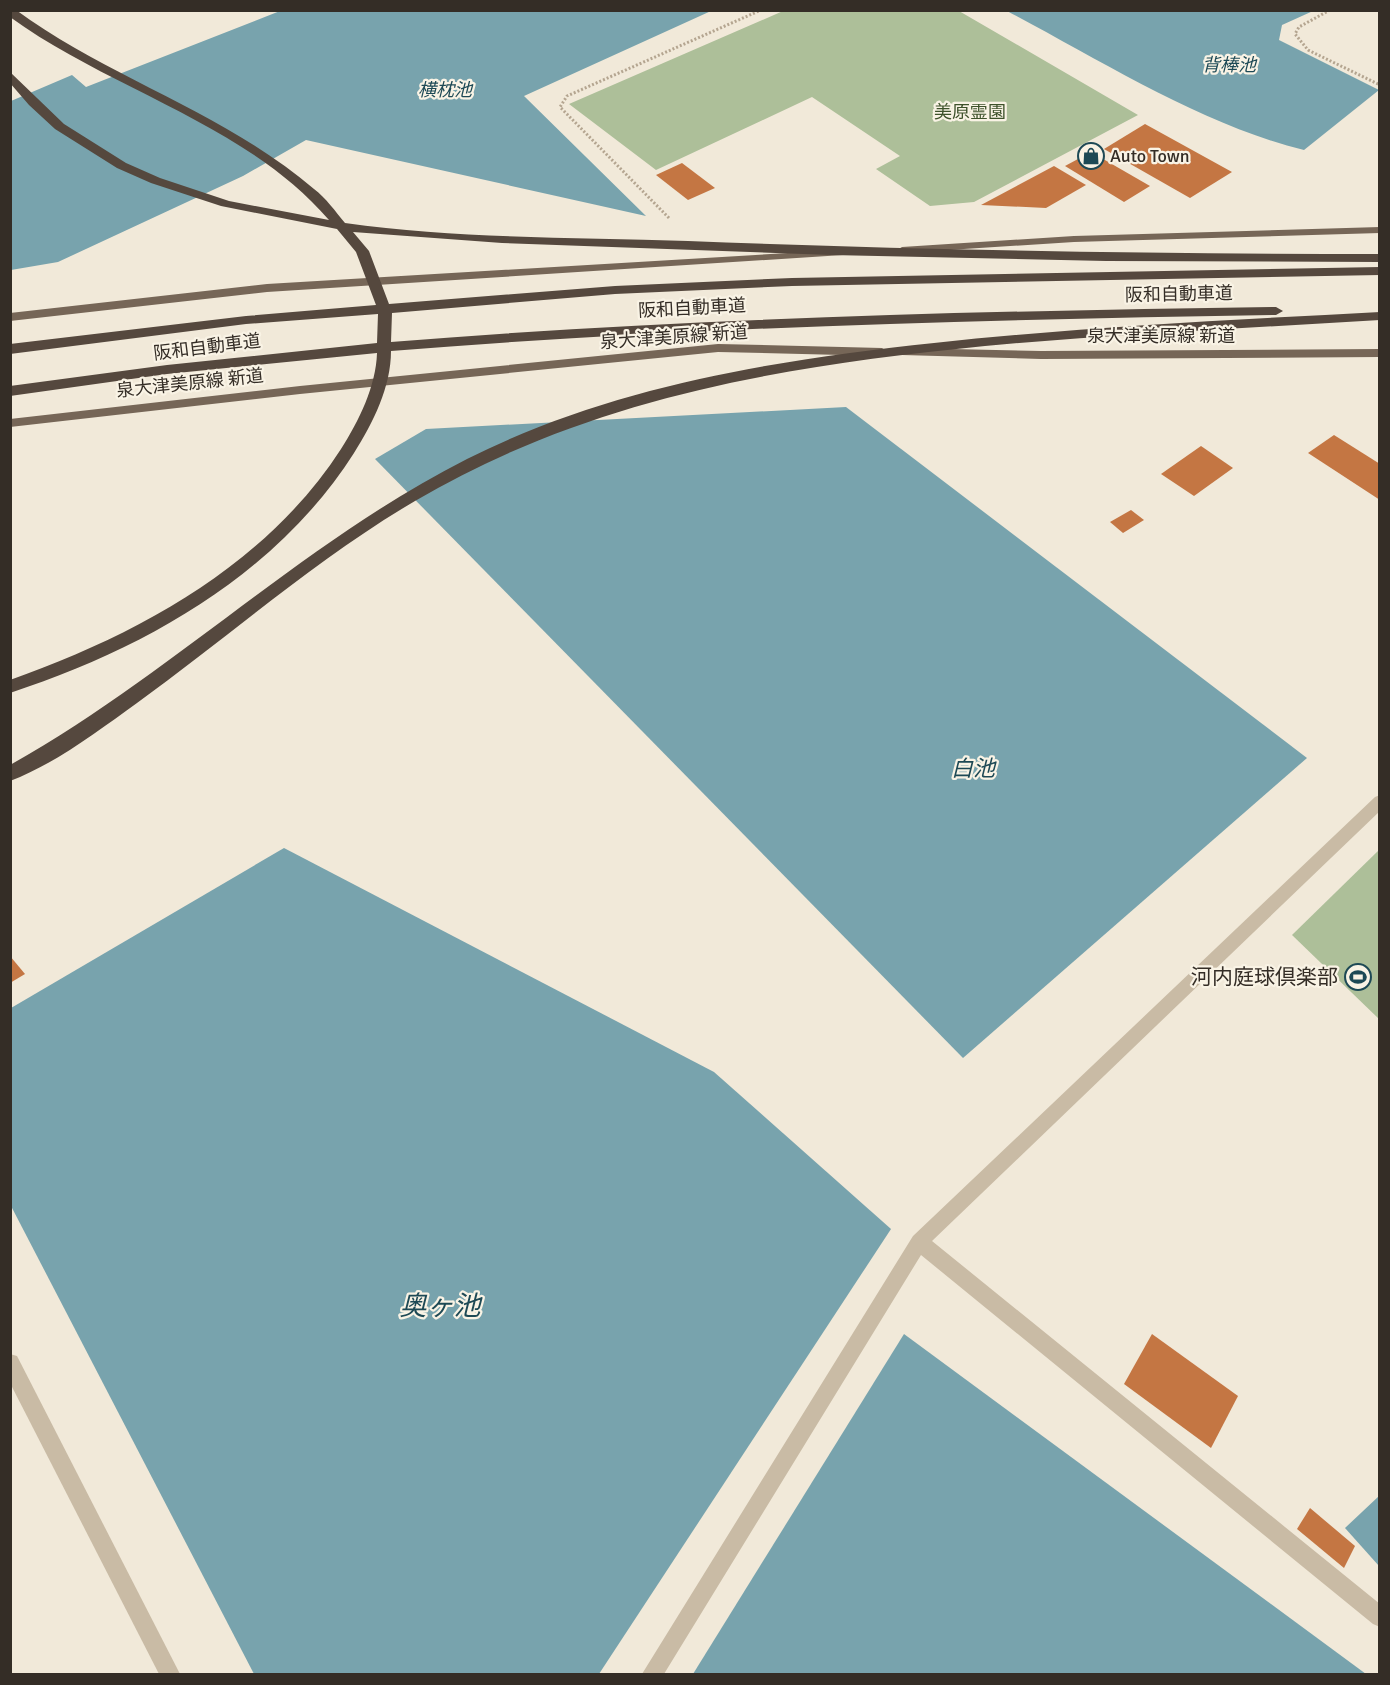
<svg xmlns="http://www.w3.org/2000/svg" width="1390" height="1685" font-family="Signika,'Noto Sans JP',sans-serif">
  <style>
    .green { fill: #adbf99 }
    .water { fill: #78a3ad }
    .building { fill: #c47643 }
    .lines { fill: none; stroke-linecap: round; stroke-linejoin: round }
    .path { stroke: #b4a590; stroke-width: 3; stroke-dasharray: 2 2; stroke-linecap: butt }
    .minor { fill: #c9bba5; fill-rule: evenodd }
    .primary { fill: #766657; fill-rule: evenodd }
    .motorway { fill: #55483e; fill-rule: evenodd }
    .labels { text-anchor: middle; stroke-width: 4.5; stroke-linejoin: round; paint-order: stroke }
    .far-water-label { font-size: 18px; font-style: italic; fill: #1d4955; stroke: #f9f3e5 }
    .far-park-label { font-size: 18px; fill: #3e522b; stroke: #f9f3e5 }
    .far-poi-label { font-size: 18px; fill: #342d26; stroke: #f9f3e5; text-anchor: start }
    .far-street-label { font-size: 18px; fill: #342d26; stroke: #f9f3e5 }
    .poi-label { font-size: 21px; fill: #342d26; stroke: #f9f3e5; text-anchor: end }
    .water-label { font-size: 22px; font-style: italic; fill: #1d4955; stroke: #f9f3e5 }
    .near-water-label { font-size: 27px; font-style: italic; fill: #1d4955; stroke: #f9f3e5 }
  </style>
  <rect width="100%" height="100%" fill="#f1e9d9"/>
  <g class="green">
    <path d="M959,11L1138,115L974,202L930,206L876,169L900,156L812,97L656,170L569,104L783,11Z"/>
    <path d="M1379,850V1019L1292,935Z"/>
  </g>
  <g class="water">
    <path d="M280,11H711L524,96L646,216L306,140L243,176L58,262L11,270V101L72,75L86,87Z"/>
    <path d="M1007,11H1313L1282,25L1279,40L1379,90L1304,150C1202,125 1100,60 1007,11Z"/>
    <path d="M846,407L1307,758L963,1058L375,459L426,429Z"/>
    <path d="M284,848L714,1072L891,1229L599,1674H254L11,1206V1008Z"/>
    <path d="M904,1334L1366,1674H693Z"/>
    <path d="M1379,1496V1566L1345,1528Z"/>
  </g>
  <g class="building">
    <path d="M1145,124L1232,172L1190,198L1104,149Z"/>
    <path d="M1091,152L1150,186L1124,202L1065,166Z"/>
    <path d="M682,163L715,188L688,200L656,175Z"/>
    <path d="M1054,166L1086,185L1046,208L981,205Z"/>
    <path d="M1334,435L1380,464V500L1308,453Z"/>
    <path d="M1201,446L1233,468L1194,496L1161,474Z"/>
    <path d="M1131,510L1144,520L1123,533L1110,522Z"/>
    <path d="M10,956L25,974L10,983Z"/>
    <path d="M1152,1334L1238,1396L1211,1448L1124,1384Z"/>
    <path d="M1310,1508L1355,1546L1344,1568L1297,1529Z"/>
  </g>
  <g class="lines">
    <g class="path">
      <path d="M1330,10L1299,27L1295,34L1308,50L1380,85"/>
      <path d="M669,218L560,107L567,96L761,10"/>
    </g>
    <g class="minor">
      <path d="M1380,795V811L932,1241L1380,1604V1627L1373,1624L921,1255L664,1674H642L913,1236L1375,797Z"/>
      <path d="M10,1354L17,1356L180,1674H159L10,1383Z"/>
    </g>
    <g class="primary">
      <path d="M1380,227V233L1074,242L902,253L897,250L902,247L1074,236Z"/>
      <path d="M839,250L843,251V255L267,292L10,321V313L267,284Z"/>
      <path d="M718,344L882,348L888,352L882,356L718,352L300,394L10,427V419L300,386Z"/>
      <path d="M906,348L1041,351L1380,349V357L1041,359L902,355L900,352Z"/>
    </g>
    <g class="motorway">
      <path d="M10,10H16C110,79 226,113 314,189C326,198 335,211 345,223C458,239 574,237 688,241C918,250 1149,254 1380,254V262L1106,261L831,255L502,243L353,232L369,251L389,304L615,286L792,278L1380,267V275L792,286L615,294L392,313L391,342C686,318 981,311 1276,307L1283,311L1276,315C981,320 686,327 391,351C391,387 373,423 354,453C277,574 145,649 10,693V680C138,635 266,565 341,449C359,421 376,386 377,353L167,374L10,396V386L167,365L377,343L378,314L246,324L10,354V344L246,316L376,305L356,252L337,229L221,206L151,183L117,168L55,129L29,105L10,83V72L64,124L126,163L160,178L229,201L329,220C245,123 112,91 10,17Z"/>
      <path d="M1380,312V320C1248,328 1116,334 985,346C783,366 592,397 415,501C316,559 230,636 137,703C98,731 55,764 10,781V765C171,675 303,542 467,459C612,386 775,360 934,343C1082,327 1231,320 1380,312Z"/>
    </g>
  </g>
  <defs>
    <symbol id="shop-ring" viewBox="-11 -11 22 22"><circle r="9.5" fill="#f9f3e5" stroke="#1d4955" stroke-width="1.5"/><path d="M-5-2.5h2.3a2.7 3.5 0 0 1 5.4 0H5L5.5 6h-11ZM-1.5-2.5h3a1.5 2.3 0 0 0-3 0Z" fill="#1d4955"/></symbol>
    <symbol id="stadium-ring" viewBox="-11 -11 22 22"><circle r="9.5" fill="#f9f3e5" stroke="#1d4955" stroke-width="1.5"/><path d="M0-5a6.5 5 0 1 0 0 10a6.5 5 0 1 0 0-10ZM-3.5-1.8h7v3.6h-7Z" fill="#1d4955"/></symbol>
  </defs>
  <g fill-rule="evenodd">
    <use href="#shop-ring" x="1076" y="141" width="30" height="30"/>
    <use href="#stadium-ring" x="1343" y="962" width="30" height="30"/>
  </g>
  <g class="labels">
    <g class="far-water-label">
      <text x="1229" y="71">背棒池</text>
      <text x="445" y="96">横枕池</text>
    </g>
    <g class="far-park-label">
      <text x="970" y="118">美原霊園</text>
    </g>
    <g class="far-poi-label">
      <text x="1110" y="162">Auto Town</text>
    </g>
    <g class="far-street-label">
      <text transform="translate(1179 294) rotate(-1)" y="6">阪和自動車道</text>
      <text transform="translate(692 308) rotate(-3)" y="6">阪和自動車道</text>
      <text x="1161" y="342">泉大津美原線 新道</text>
      <text transform="translate(674 337) rotate(-4)" y="6">泉大津美原線 新道</text>
      <text transform="translate(207 347) rotate(-7)" y="6">阪和自動車道</text>
      <text transform="translate(190 383) rotate(-6)" y="6">泉大津美原線 新道</text>
    </g>
    <g class="poi-label">
      <text x="1338" y="984">河内庭球倶楽部</text>
    </g>
    <g class="water-label">
      <text x="973" y="776">白池</text>
    </g>
    <g class="near-water-label">
      <text x="440" y="1315">奥ヶ池</text>
    </g>
  </g>
  <rect width="1390" height="1685" fill="none" stroke="#342d26" stroke-width="24"/>
</svg>
